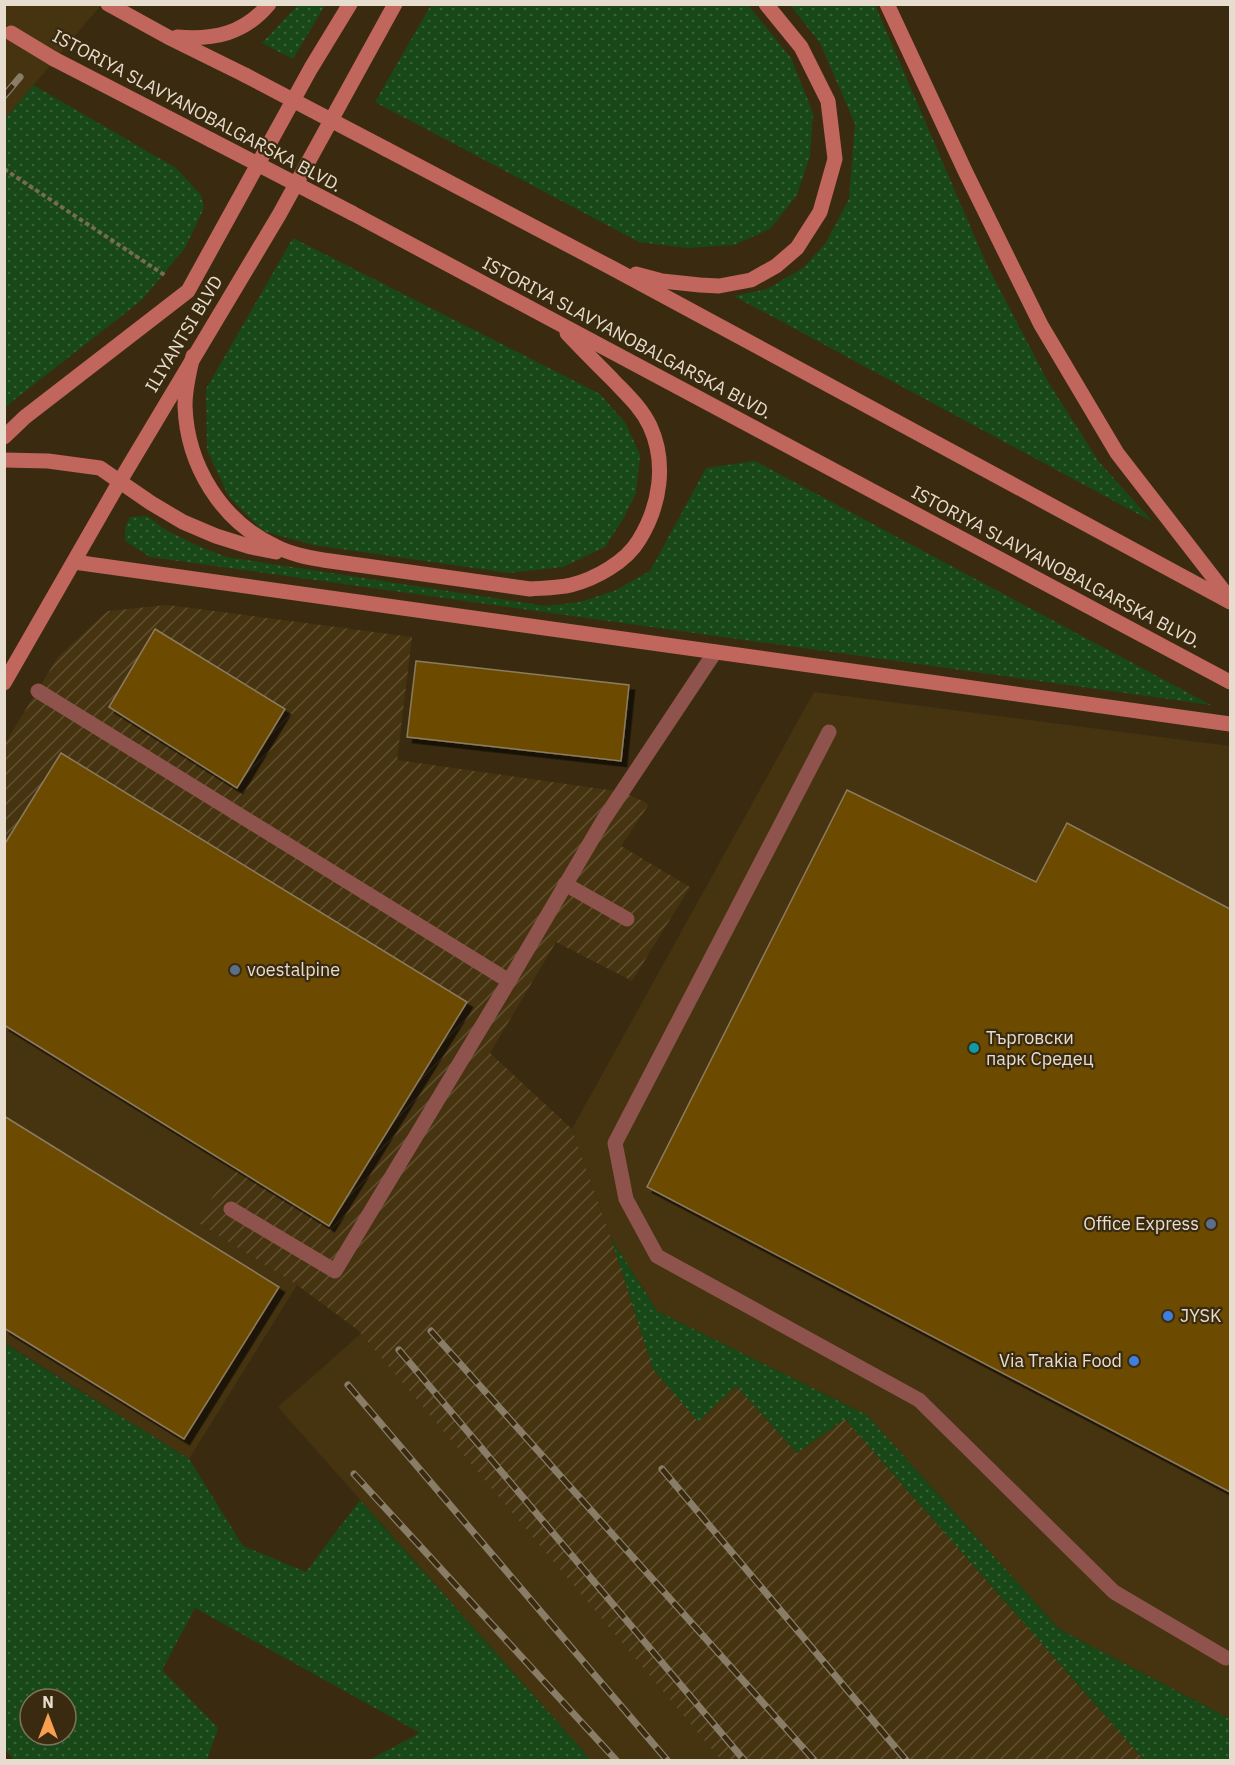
<svg xmlns="http://www.w3.org/2000/svg" width="1235" height="1765" font-family="'IBM Plex Sans',sans-serif">
  <style>
    .built { fill: #463310 }
    .industrial { fill: url(#industrial-furrows) }
    .grass { fill: url(#grass-dots); fill-rule: evenodd }
    .building { fill: #6c4b00; stroke: #8c7b5e; stroke-width: 1.5; filter: url(#shadow) }
    .lines { fill: none; stroke-linecap: round; stroke-linejoin: round }
    .path { stroke: #786b54; stroke-width: 4; stroke-dasharray: 4.5 3; stroke-linecap: butt }
    .lane { stroke: #8d534c; stroke-width: 15 }
    .secondary { stroke: #c1665c; stroke-width: 15 }
    .rail-casing { stroke: #897d67; stroke-width: 7 }
    .rail { stroke: #3a2b10; stroke-width: 4.5; stroke-dasharray: 14; stroke-linecap: butt }
    .secondary-bridge { stroke: #c1665c; stroke-width: 15 }
    .service-dot { fill: #5c6f8a; stroke: #3a2b10; stroke-width: 2 }
    .culture-dot { fill: #0f9aa8; stroke: #3a2b10; stroke-width: 2 }
    .shop-dot { fill: #3f7fe0; stroke: #3a2b10; stroke-width: 2 }
    .labels { text-anchor: middle; stroke-width: 4.5; stroke-linejoin: round; paint-order: stroke }
    .street-label { font-size: 18px; fill: #e7ddce; stroke: #3a2b10 }
    .poi-label { font-size: 18px; fill: #e7ddce; stroke: #3a2b10; text-anchor: start }
  </style>
  <defs>
    <pattern id="industrial-furrows" width="10" height="10" patternUnits="userSpaceOnUse" patternTransform="scale(1.5)"><rect width="10" height="10" fill="#463310"/><path d="M-1 1l2-2M0 10L10 0M9 11l2-2" fill="none" stroke="#615032"/></pattern>
    <pattern id="grass-dots" width="8" height="8" patternUnits="userSpaceOnUse" patternTransform="scale(1.5)"><rect width="8" height="8" fill="#184718"/><path d="M2 2h.1M6 6h.1" fill="none" stroke="#3a6138" stroke-width="1.8" stroke-linecap="round"/></pattern>
    <filter id="shadow"><feDropShadow dx="5.5" dy="5.5" stdDeviation="0" flood-color="#0009"/></filter>
  </defs>
  <rect width="100%" height="100%" fill="#3a2b10"/>
  <g class="built">
    <path d="M5,5H101L5,119Z"/>
    <path d="M814,692L1230,746V1719L1059,1629L867,1415L657,1311L611,1238L572,1129Z"/>
    <path d="M4,938L271,1104L197,1222L297,1285L189,1459L5,1343Z"/>
    <path d="M419,1282L928,1760H591L278,1407Z"/>
  </g>
  <path class="industrial" d="M168,605L412,637L397,760L623,792L649,804L621,846L690,887L632,981L556,942L490,1053L572,1129L611,1238L653,1369L736,1385L797,1453L845,1419L1144,1760H721L358,1330L297,1285L197,1222L271,1104L5,938L4,745L58,657L108,611Z"/>
  <g class="grass">
    <path d="M299,4L325,5L293,59L262,43Z"/>
    <path d="M748,5L791,58L813,113L810,156L797,195L770,229L734,245L688,248L639,242L375,102L431,5Z"/>
    <path d="M790,5H875L986,263L1047,380L1099,462L1153,522L734,296L767,289L803,268L825,244L849,199L855,124L820,43Z"/>
    <path d="M33,85L176,168L201,195L204,208L185,248L142,300L5,407V119Z"/>
    <path d="M293,238L600,394L626,424L640,455L636,493L623,519L605,547L563,567L509,573L313,545L263,531L229,497L207,450L206,389Z"/>
    <path d="M755,461L1211,705L150,557L125,541V528L130,517L147,516L166,530L198,546L227,557L546,606L580,602L614,591L650,571L706,468Z"/>
    <path d="M611,1238L657,1311L867,1415L1059,1629L1230,1719V1760H1144L845,1419L797,1453L736,1386L698,1422L653,1369Z"/>
    <path d="M4,1343L189,1459L243,1546L306,1572L360,1500L591,1760H369L420,1733L195,1608L162,1670L218,1728L207,1760H14L4,1748ZM30,1699H66V1735H30Z"/>
  </g>
  <g class="building">
    <path d="M155,629L285,709L237,788L109,707Z"/>
    <path d="M416,661L629,685L621,761L407,737Z"/>
    <path d="M61,753L467,1002L329,1226L4,1025V845Z"/>
    <path d="M847,790L1036,882L1067,823L1230,909V1492L647,1187Z"/>
    <path d="M4,1116L279,1287L184,1439L4,1328Z"/>
  </g>
  <g class="lines">
    <path class="path" d="M4,169L166,276"/>
    <g class="lane">
      <path d="M38,691L509,981"/>
      <path d="M829,732L615,1143L626,1199L657,1256L919,1400L1114,1592L1226,1658"/>
      <path d="M565,884L627,919"/>
      <path d="M231,1209L335,1271L509,981L604,819L715,652"/>
    </g>
    <g class="secondary">
      <path d="M108,4L168,37L245,75"/>
      <path d="M887,4L966,173L1041,325L1117,453L1230,599"/>
      <path d="M177,37C214,40 244,34 269,4"/>
      <path d="M54,59L211,140"/>
      <path d="M386,149L614,269L1230,602"/>
      <path d="M352,213L1230,682"/>
      <path d="M636,274L662,281L700,285L719,286L751,280L776,266L797,248L820,212L835,159L828,101L801,47L766,4"/>
      <path d="M193,356C189,372 185,389 185,406C187,465 221,521 275,546C290,554 307,557 323,560L530,589C544,588 558,588 571,585C595,579 626,562 639,540C660,506 667,463 650,426C641,407 626,394 612,379C597,364 582,349 567,333"/>
      <path d="M4,437L25,417L188,291L311,68L350,4"/>
      <path d="M4,460L48,461L100,468L151,503L183,522L216,536L251,547L276,552"/>
      <path d="M74,562L1230,724"/>
      <path d="M4,683L120,481L279,215L395,4"/>
    </g>
    <defs>
      <g id="rail">
        <path d="M4,96L20,77"/>
        <path d="M431,1331L814,1760"/>
        <path d="M399,1350L744,1760"/>
        <path d="M348,1385L667,1760"/>
        <path d="M662,1469L906,1760"/>
        <path d="M354,1474L616,1760"/>
      </g>
    </defs>
    <use href="#rail" class="rail-casing"/>
    <use href="#rail" class="rail"/>
    <g class="secondary-bridge">
      <path d="M11,33L54,59"/>
      <path d="M245,75L386,149"/>
      <path d="M211,140L352,213"/>
    </g>
  </g>
  <g class="service-dot">
    <circle cx="235" cy="970" r="6"/>
    <circle cx="1211" cy="1224" r="6"/>
  </g>
  <circle class="culture-dot" cx="974" cy="1048" r="6"/>
  <g class="shop-dot">
    <circle cx="1168" cy="1316" r="6"/>
    <circle cx="1134" cy="1361" r="6"/>
  </g>
  <g class="labels">
    <g class="street-label">
      <text transform="translate(197 111) rotate(28)" y="6">ISTORIYA SLAVYANOBALGARSKA BLVD.</text>
      <text transform="translate(184 334) rotate(-59)" y="6">ILIYANTSI BLVD</text>
      <text transform="translate(627 338) rotate(28)" y="6">ISTORIYA SLAVYANOBALGARSKA BLVD.</text>
      <text transform="translate(1056 567) rotate(28)" y="6">ISTORIYA SLAVYANOBALGARSKA BLVD.</text>
    </g>
    <g class="poi-label">
      <text x="247" y="976">voestalpine</text>
      <text x="986" y="1044">Търговски<tspan x="986" dy="21">парк Средец</tspan></text>
      <text x="1199" y="1230" text-anchor="end">Office Express</text>
      <text x="1180" y="1322">JYSK</text>
      <text x="1122" y="1367" text-anchor="end">Via Trakia Food</text>
    </g>
  </g>
  <rect width="1235" height="1765" fill="none" stroke="#e7ddce" stroke-width="12"/>
  <g transform="translate(48 1717)"><circle r="28" fill="#3a2b10" stroke="#7f725c" stroke-width="1.5"/>
  <path d="M0-4.5L10 22L0 15L-10 22Z" fill="#fa9f4f"/>
  <text y="-9" font-size="16" font-weight="bold" text-anchor="middle" fill="#e7ddce">N</text>
  </g>
</svg>
